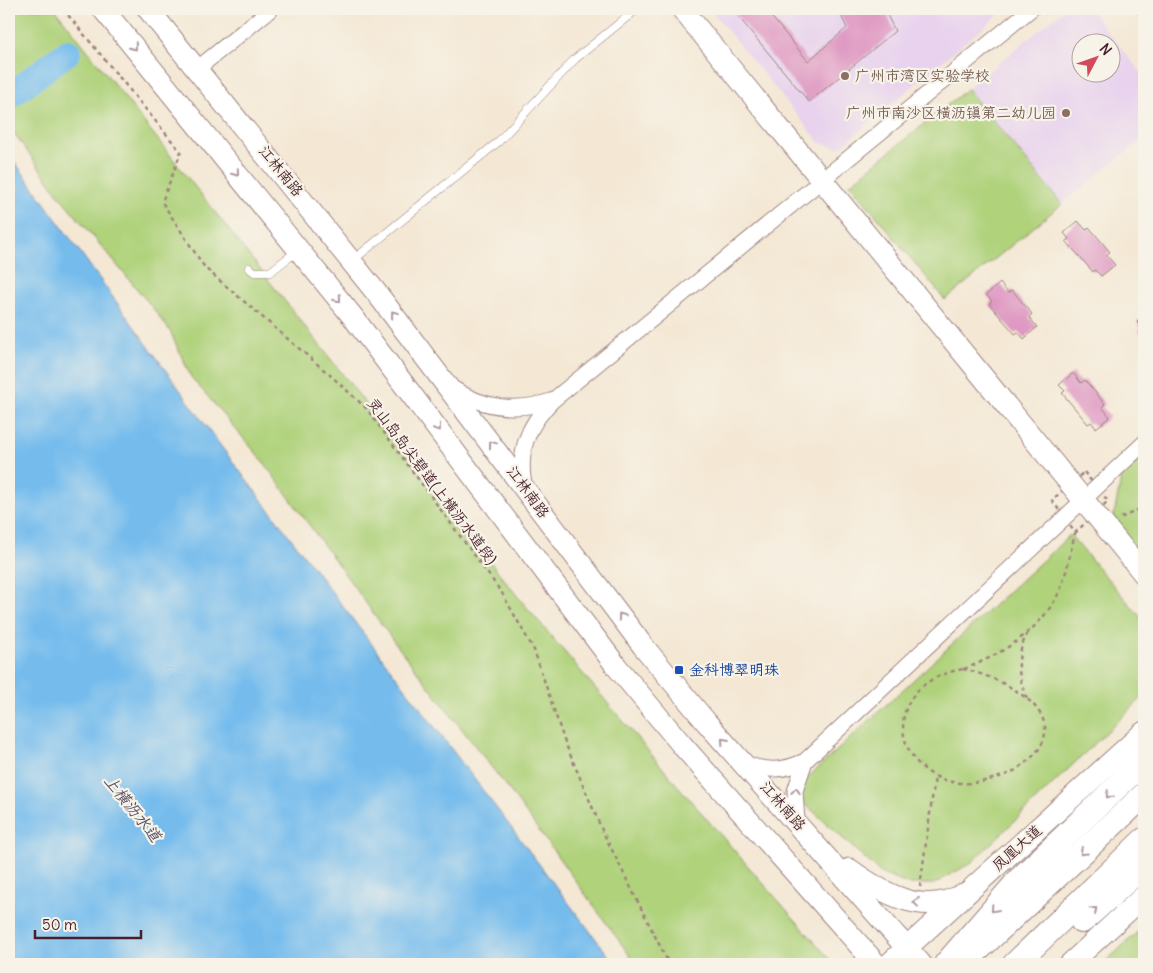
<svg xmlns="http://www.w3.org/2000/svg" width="1153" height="973" font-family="Delius,'LXGW WenKai TC',sans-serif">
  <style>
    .built { fill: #e8d2ee; fill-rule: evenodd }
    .green { fill: #afd27a; stroke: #7c7852 }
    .water { fill: #75bced; stroke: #606e8c }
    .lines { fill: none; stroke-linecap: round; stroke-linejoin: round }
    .river { stroke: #75bced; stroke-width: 26 }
    .building { fill: #de95c1 }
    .lane-casing { stroke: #9f8480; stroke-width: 9 }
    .street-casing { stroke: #9f8480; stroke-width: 17 }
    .secondary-casing { stroke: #9f8480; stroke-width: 23 }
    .primary-casing { stroke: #9f8480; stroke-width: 26 }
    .path { stroke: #9f8480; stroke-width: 2.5; stroke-dasharray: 4 4; stroke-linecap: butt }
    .lane { stroke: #fff; stroke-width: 8 }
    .street { stroke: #fff; stroke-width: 15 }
    .secondary { stroke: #fff; stroke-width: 21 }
    .primary { stroke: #fff; stroke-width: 24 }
    .oneway { stroke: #ae9aa0 }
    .education-dot { fill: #8d6e63; stroke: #f7f3e8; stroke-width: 2 }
    .transit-dot { fill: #1a4fb4; stroke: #f7f3e8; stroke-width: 2 }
    .labels { text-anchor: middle; stroke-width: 4.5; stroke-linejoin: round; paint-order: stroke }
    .education-label { font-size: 15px; fill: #785e54; stroke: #f7f3e8; text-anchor: start }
    .street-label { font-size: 15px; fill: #4a1f2b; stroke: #f7f3e8 }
    .transit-label { font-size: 15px; fill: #164399; stroke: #f7f3e8; text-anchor: start }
    .water-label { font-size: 16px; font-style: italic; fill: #574e65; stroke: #f7f3e8 }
  </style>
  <rect width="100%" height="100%" fill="#f7f3e8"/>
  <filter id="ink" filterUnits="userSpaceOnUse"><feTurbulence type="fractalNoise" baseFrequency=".02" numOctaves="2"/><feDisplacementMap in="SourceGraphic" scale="10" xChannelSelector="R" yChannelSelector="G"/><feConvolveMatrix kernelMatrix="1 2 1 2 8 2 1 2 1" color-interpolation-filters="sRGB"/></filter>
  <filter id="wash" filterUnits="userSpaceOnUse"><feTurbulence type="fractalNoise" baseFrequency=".0096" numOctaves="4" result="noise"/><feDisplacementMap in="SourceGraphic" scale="20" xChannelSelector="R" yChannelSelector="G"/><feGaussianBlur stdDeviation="1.12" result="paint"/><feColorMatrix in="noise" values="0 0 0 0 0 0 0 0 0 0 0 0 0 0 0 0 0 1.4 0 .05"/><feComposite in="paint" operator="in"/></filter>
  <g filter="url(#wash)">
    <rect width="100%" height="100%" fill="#f4e8d5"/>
    <g class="built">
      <path d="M710,9H1005L839,148L820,143Z"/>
      <path d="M1065,9H1089L1144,76V137L1062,204L967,89ZM1080,42H1110V72H1080Z"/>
    </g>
    <g class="green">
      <path d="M9,9H55L518,597L683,792L834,964H636L510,791L395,643L262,460L191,377L170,331L152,307L61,198L9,126Z"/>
      <path d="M967,89L1062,204L945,300L850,184Z"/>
      <path d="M1144,455V558L1113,520L1122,474Z"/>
      <path d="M1070,535L1144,621V696L971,863L934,884H907L882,874L792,792Z"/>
      <path d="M1144,926V964H1103Z"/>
    </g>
    <path class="water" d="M9,154L220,445L615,964H9Z"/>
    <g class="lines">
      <path class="river" d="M9,96L68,52"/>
    </g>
    <g id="blocks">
      <g class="building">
        <path d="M732,9H765L808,61L847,28L838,9H884L895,31L809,102Z"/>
        <path d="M1134,9H1144V20Z"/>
        <path d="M1078,221L1086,230L1089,227L1110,252L1106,255L1115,265L1101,276L1095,270L1093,272L1066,241L1069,239L1064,233Z"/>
        <path d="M1000,283L1008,293L1012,290L1032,314L1029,317L1037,327L1024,339L1018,332L1015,334L989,304L992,301L986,295Z"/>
        <path d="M1144,316V337L1139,331L1142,329L1137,322Z"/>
        <path d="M1073,373L1081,383L1085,380L1105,404L1102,407L1110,417L1096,428L1091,422L1088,424L1062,393L1065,391L1059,385Z"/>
      </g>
    </g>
  </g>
  <g filter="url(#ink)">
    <use href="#blocks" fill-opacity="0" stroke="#9f8480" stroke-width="1"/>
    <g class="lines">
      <defs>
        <g id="lane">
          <path d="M352,261L498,142L575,59L637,9"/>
          <path d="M249,268L254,272H270L297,251"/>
        </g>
        <g id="street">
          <path d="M197,69L271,9"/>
          <path d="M454,389C485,409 516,412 551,401"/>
          <path d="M524,485C518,451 527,426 552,401L1031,9"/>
          <path d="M744,763C766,772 784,771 805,761L1144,443"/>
          <path d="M797,822L795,791L805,761"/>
        </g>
        <g id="secondary">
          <path d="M103,9L353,317L617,667L682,745L876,964"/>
          <path d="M148,9L379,296L643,646L707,723L921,964"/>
          <path d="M682,9L1144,574"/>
          <path d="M849,869C881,892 923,918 963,894"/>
          <path d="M889,964L1144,732"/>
          <path d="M1070,964L1144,896"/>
        </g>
        <g id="primary">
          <path d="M1082,921L1144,865"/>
          <path d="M972,955L1144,795"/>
          <path d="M946,964L1019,880L1144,761"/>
          <path d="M1015,964L1144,840"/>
        </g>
      </defs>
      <use href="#lane" class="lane-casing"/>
      <use href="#street" class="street-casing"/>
      <use href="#secondary" class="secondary-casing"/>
      <use href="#primary" class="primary-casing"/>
      <g class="path">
        <path d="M63,9L181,152L162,202L205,268L330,375L366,408L502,593L534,650L564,740L602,830L669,964"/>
        <path d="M1045,14L1052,9"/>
        <path d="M1084,472L1108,501L1075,533L1052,500Z"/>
        <path d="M1121,518L1144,507"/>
        <path d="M963,669C1009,679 1085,721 1020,767C1011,774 1000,777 989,780C901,804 862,687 963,669Z"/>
        <path d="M964,669C1004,654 1049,625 1063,582C1068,566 1071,549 1075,533"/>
        <path d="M1027,698C1016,675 1016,654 1028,632"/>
        <path d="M920,887L935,777"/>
      </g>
      <use href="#lane" class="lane"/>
      <use href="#street" class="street"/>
      <use href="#secondary" class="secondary"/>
      <use href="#primary" class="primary"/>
    </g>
    <defs><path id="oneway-chevron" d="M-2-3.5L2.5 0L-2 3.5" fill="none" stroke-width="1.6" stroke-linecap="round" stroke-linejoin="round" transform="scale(1.25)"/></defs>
    <g class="oneway">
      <use href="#oneway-chevron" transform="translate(134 47) rotate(51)"/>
      <use href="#oneway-chevron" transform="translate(236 173) rotate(51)"/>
      <use href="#oneway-chevron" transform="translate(338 299) rotate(51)"/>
      <use href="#oneway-chevron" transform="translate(394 314) rotate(-128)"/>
      <use href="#oneway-chevron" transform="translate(438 428) rotate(53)"/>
      <use href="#oneway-chevron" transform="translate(492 444) rotate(-127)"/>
      <use href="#oneway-chevron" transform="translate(621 616) rotate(-127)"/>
      <use href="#oneway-chevron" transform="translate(724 741) rotate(-132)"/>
      <use href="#oneway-chevron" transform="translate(796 791) rotate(-83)"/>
      <use href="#oneway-chevron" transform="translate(1109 795) rotate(136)"/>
      <use href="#oneway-chevron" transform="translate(1083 852) rotate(137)"/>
      <use href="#oneway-chevron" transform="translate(916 902) rotate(-174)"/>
      <use href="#oneway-chevron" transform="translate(994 909) rotate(131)"/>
      <use href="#oneway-chevron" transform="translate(1094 910) rotate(-42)"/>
    </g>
  </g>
  <g class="education-dot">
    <circle cx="845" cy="76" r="5"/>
    <circle cx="1066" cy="113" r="5"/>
  </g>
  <rect class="transit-dot" x="674" y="665" width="10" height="10" rx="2.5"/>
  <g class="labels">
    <g class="education-label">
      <text x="855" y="81">广州市湾区实验学校</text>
      <text x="1056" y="118" text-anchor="end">广州市南沙区横沥镇第二幼儿园</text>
    </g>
    <g class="street-label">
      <text transform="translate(281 171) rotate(51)" y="5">江林南路</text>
      <text transform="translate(432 481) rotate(53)" y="5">灵山岛岛尖碧道(上横沥水道段)</text>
      <text transform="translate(528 492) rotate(54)" y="5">江林南路</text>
      <text transform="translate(783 806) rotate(49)" y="5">江林南路</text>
      <text transform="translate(1017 848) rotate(-42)" y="5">凤凰大道</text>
    </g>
    <g class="transit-label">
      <text x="689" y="675">金科博翠明珠</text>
    </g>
    <g class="water-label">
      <text transform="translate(133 808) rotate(51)" y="6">上横沥水道</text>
    </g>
  </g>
  <rect width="1153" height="973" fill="none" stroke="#f7f3e8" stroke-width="30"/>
  <g transform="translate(1096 58) rotate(49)"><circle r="24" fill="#f7f3e8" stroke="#b29e9c"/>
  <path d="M0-4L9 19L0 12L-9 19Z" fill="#d1495b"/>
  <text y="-8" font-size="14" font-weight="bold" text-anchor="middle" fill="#4a1f2b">N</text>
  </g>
  <path d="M35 930v8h106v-8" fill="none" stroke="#4a1f2b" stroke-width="2.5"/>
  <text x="42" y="930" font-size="15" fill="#4a1f2b" stroke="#f7f3e8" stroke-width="4" paint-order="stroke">50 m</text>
</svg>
